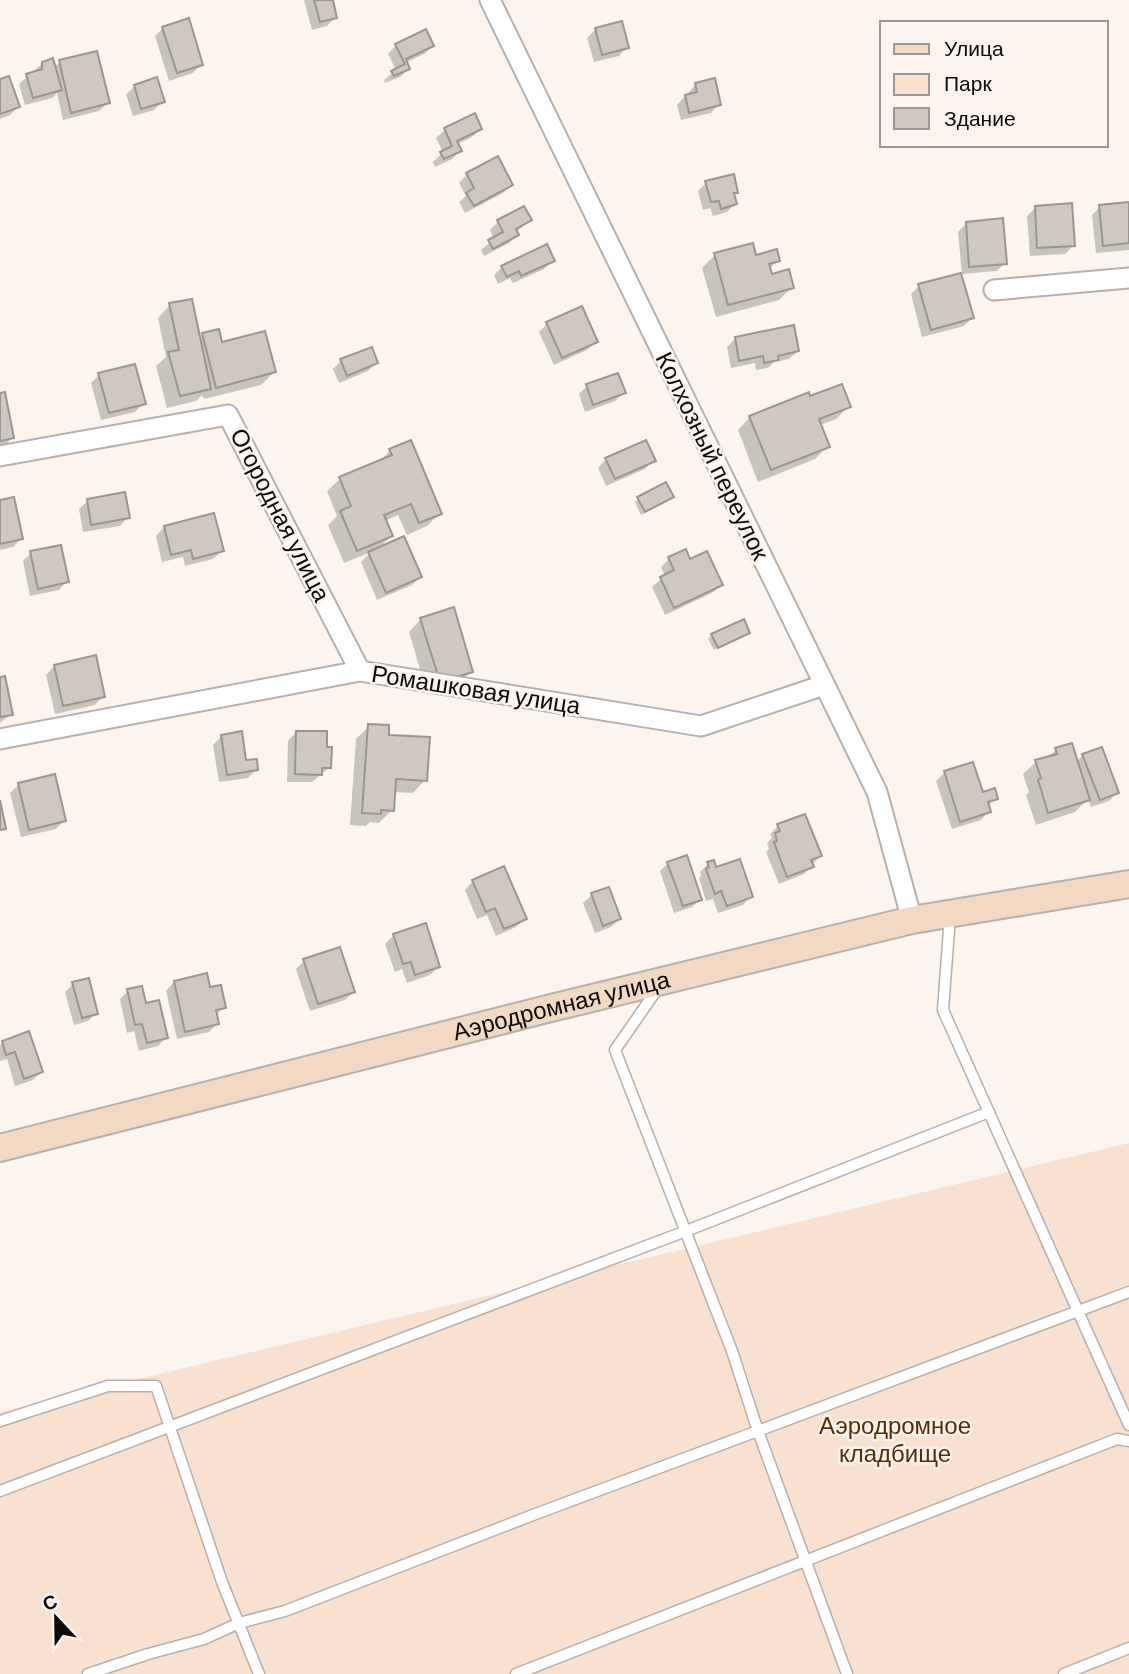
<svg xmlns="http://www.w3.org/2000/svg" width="1129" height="1674" font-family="Barlow,sans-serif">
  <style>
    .green { fill: #f9e1cf }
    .shadow { fill: #0003 }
    .building { fill: #cfc7c2; stroke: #9b948f; stroke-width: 2 }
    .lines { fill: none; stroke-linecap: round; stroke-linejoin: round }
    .lane-casing { stroke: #b7b0aa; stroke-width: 13 }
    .street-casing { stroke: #b7b0aa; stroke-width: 23 }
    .secondary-casing { stroke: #b7b0aa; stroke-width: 30 }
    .lane { stroke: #fff; stroke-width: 10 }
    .street { stroke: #fff; stroke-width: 19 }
    .secondary { stroke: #f1d9c3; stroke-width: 26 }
    .labels { text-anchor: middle; stroke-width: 5; stroke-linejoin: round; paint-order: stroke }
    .street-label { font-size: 24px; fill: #0e0b09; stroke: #fcf4ee }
    .park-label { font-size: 24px; fill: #582e01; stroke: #fcf4ee }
  </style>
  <rect width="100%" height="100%" fill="#fcf4ee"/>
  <path class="green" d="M1129,1143V1674H0V1412Z"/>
  <g class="shadow">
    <path d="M304,0H331L336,17L327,26L312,30Z"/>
    <path d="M163,28L201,64L193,73L169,81L155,36Z"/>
    <path d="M596,29L627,47L619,56L594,62L587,38Z"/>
    <path d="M396,45L432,46L424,54L405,63L408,69L400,77L385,83L384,80L396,70L388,54Z"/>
    <path d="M60,62L108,103L99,111L63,120L57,93L52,98L25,105L19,84L43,63L54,67Z"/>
    <path d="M0,81L18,107L10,115L0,119Z"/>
    <path d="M696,84L719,104L711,113L681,120L677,105L685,96H689L688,93Z"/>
    <path d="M135,86L163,101L154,110L133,116L126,94Z"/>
    <path d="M474,116L480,129L472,137L457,144L460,151L452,159L435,167L433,162L443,152L436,138L445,130Z"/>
    <path d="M467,175L511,185L503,193L465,213L459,202L466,196L459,183Z"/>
    <path d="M706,183L737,192L733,195L735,204L727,212L713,216L710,208L703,210L698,191Z"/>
    <path d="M1129,204V250L1096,253L1092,215L1100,207Z"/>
    <path d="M1036,207L1073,246L1065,254L1030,256L1027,216Z"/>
    <path d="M524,208L530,220L521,228L515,232L517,235L509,243L484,256L481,250L494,239L490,230L498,222Z"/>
    <path d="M967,223L1005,263L997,271L962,274L958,232Z"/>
    <path d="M715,255L755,257L778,260L769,270L771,276L792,287L779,300L716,317L702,268Z"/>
    <path d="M553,260L544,269L513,283L510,278L498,284L494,275L502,267Z"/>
    <path d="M919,286L972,318L964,326L922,337L911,294Z"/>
    <path d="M170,305L199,339L203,335L274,372L261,385L204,399L202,395L196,401L167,408L156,366L166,357L158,318Z"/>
    <path d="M547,324L596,341L587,350L554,365L539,332Z"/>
    <path d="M735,339L798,351L789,359L774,362L768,368L756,370L755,363L731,368L727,347Z"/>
    <path d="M341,361L376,363L368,371L339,383L333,369Z"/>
    <path d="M99,375L144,403L135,412L101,420L91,383Z"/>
    <path d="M587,386L624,393L615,401L585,412L579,394Z"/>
    <path d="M0,395L12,438L4,446L0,447Z"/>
    <path d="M809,398L849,406L836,419L820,425L828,446L815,459L758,482L738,430L750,417Z"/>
    <path d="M390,451L440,513L427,526L407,535L398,515L385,521L391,536L377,550L420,577L412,585L377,600L361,562L371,552L344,563L328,525L337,516L327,491L340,479L378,462Z"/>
    <path d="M606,459L653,460L645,469L606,486L598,468Z"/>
    <path d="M638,499L668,500L641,515L635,502Z"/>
    <path d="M0,501L21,539L13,547L0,550Z"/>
    <path d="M88,501L128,517L120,526L83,532L79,509Z"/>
    <path d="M164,527L222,551L213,559L185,566L183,557L162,562L156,536Z"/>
    <path d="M31,553L67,581L59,590L30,596L23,561Z"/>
    <path d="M669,559L689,561L721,585L712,593L665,615L652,587L661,579L665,576L661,567Z"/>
    <path d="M421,619L471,671L458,684L427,693L409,632Z"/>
    <path d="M748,633L744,636L714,650L708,639L712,635Z"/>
    <path d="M54,666L103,696L95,705L55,714L46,675Z"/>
    <path d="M0,679L11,714L0,723Z"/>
    <path d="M369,726L387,736L425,780L413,793L393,792L392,810L379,823L370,822L366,826L350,825L356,739Z"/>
    <path d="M296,732L325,749L330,767L312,782H287L288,741Z"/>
    <path d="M222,736L245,762L257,769L248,778L219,782L213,745Z"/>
    <path d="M1056,750L1076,762L1083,755L1117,793L1109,801L1091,807L1088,799L1075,812L1036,825L1026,795L1029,792L1023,774L1036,762L1047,758Z"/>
    <path d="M945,772L982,794L996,798L988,806L989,811L981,820L952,829L936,781Z"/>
    <path d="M19,784L64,821L56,829L21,837L10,793Z"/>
    <path d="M778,826L820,856L804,874L779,884L766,852L769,849L767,843L772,838L770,834Z"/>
    <path d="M668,863L700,899L692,907L674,913L660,871Z"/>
    <path d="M708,864L715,869L751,896L743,905L718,913L713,899L706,901L699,878L701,876L700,872Z"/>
    <path d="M473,881L525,919L516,927L496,936L487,915L477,919L465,890Z"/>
    <path d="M608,889L619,919L611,927L595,933L583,903L592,895Z"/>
    <path d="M394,935L438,967L430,975L407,983L402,969L395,972L385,944Z"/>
    <path d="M304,961L353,992L345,1000L310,1011L296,969Z"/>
    <path d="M174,982L224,1007L215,1016L217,1024L209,1032L177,1039L166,991Z"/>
    <path d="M73,984L96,1013L88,1021L74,1025L65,992Z"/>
    <path d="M128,991L144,1005L166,1038L158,1046L139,1051L134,1031L127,1033L120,999Z"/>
    <path d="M3,1042L41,1072L33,1080L15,1086L7,1059L0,1061V1045Z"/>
  </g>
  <g class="building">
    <path d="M314,0H333L337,18L320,22Z"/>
    <path d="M189,18L203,65L177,73L162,27Z"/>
    <path d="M622,21L629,48L602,55L595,28Z"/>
    <path d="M426,29L434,46L406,59L410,69L394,76L391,71L405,64L395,44Z"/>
    <path d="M97,51L110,103L71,113L59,60Z"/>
    <path d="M53,58L62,90L33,98L26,74L42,69V62Z"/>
    <path d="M9,76L20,107L0,114V79Z"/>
    <path d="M157,77L165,102L141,109L134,85Z"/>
    <path d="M715,78L721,105L689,113L685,95L697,92L695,83Z"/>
    <path d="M475,113L482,129L457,141L462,151L444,159L440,152L452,146L444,128Z"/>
    <path d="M498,156L513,185L474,206L466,193L474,188L466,173Z"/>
    <path d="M734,174L738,193H734L737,204L721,209L719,201L711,202L705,181Z"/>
    <path d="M1129,202V243L1103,246L1099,205Z"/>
    <path d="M1072,203L1075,246L1037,248L1035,206Z"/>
    <path d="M524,206L532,220L516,229L519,235L493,249L488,240L503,232L497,220Z"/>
    <path d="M1003,218L1007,264L969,267L966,222Z"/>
    <path d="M753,243L756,255L777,249L780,261L769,264L772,274L789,269L794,288L728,305L714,253Z"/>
    <path d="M547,244L555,261L521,276L519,271L507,277L501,266Z"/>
    <path d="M961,273L974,318L931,330L918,284Z"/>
    <path d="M192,299L211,389L180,396L168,352L179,350L169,303Z"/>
    <path d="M582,306L598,342L562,358L546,322Z"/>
    <path d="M794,325L799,351L778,356L779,360L764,363L763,356L739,361L735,337Z"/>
    <path d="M219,329L222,342L265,331L276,372L216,388L202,333Z"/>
    <path d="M372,347L378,363L347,376L340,359Z"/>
    <path d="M135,364L146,404L109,413L98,373Z"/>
    <path d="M618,373L626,393L593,405L586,384Z"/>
    <path d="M842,384L851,407L819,419L830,447L771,470L749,416L809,392L810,396Z"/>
    <path d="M5,392L14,438L0,441V393Z"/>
    <path d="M411,440L442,514L419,523L411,504L384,515L393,536L357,551L340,511L351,506L339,477L392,455L389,449Z"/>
    <path d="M646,440L656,461L615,479L605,458Z"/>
    <path d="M666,482L674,497L645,512L637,497Z"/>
    <path d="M125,492L130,518L91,525L87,499Z"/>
    <path d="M14,497L23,539L0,544V500Z"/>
    <path d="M214,513L224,551L193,559L191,550L171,555L164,526Z"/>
    <path d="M404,536L422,577L386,593L368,552Z"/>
    <path d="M61,545L69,582L38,589L30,551Z"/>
    <path d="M686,549L690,559L707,551L723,585L674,608L660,577L674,570L668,557Z"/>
    <path d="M454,607L473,672L440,682L420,618Z"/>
    <path d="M744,619L750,633L718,648L711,634Z"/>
    <path d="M96,655L105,697L63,706L54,665Z"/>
    <path d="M5,676L13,715L0,717V677Z"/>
    <path d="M368,724L389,725V735L430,737L427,781L396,779L394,811L381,810V814L362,813Z"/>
    <path d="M242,731L246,760L257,759L258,770L227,775L221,735Z"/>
    <path d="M296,731H327V747H332L331,768H322V775L295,774Z"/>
    <path d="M1072,743L1090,800L1048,813L1038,780L1041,778L1035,760L1057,754L1055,748Z"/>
    <path d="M1102,747L1119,793L1100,800L1082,754Z"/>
    <path d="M973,762L983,792L995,788L998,799L988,802L991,812L960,822L944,771Z"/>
    <path d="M55,774L66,821L29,830L18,783Z"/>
    <path d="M0,800L6,829L0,830Z"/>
    <path d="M805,814L822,856L811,860L814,867L787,877L774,842L777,841L775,833L780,831L777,824Z"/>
    <path d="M687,855L702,900L683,906L667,862Z"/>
    <path d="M740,859L753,897L727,906L721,891L715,894L706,869L709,867L707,862L714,860L716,867Z"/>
    <path d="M504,866L527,919L504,929L495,908L486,912L472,880Z"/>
    <path d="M609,887L621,919L603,926L591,893Z"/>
    <path d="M426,923L440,967L415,975L411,962L403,964L393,934Z"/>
    <path d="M340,947L355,992L318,1004L303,959Z"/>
    <path d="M207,973L210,987L221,985L226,1008L216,1010L219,1024L185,1032L174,981Z"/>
    <path d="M89,978L98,1014L82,1018L72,982Z"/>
    <path d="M142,986L146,1003L159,1000L168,1038L147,1043L142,1024L135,1025L127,989Z"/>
    <path d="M29,1031L43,1072L24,1079L15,1052L6,1055L2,1041Z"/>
  </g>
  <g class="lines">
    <defs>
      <g id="lane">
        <path d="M950,916L943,1010L1129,1425"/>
        <path d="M658,988L615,1050L732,1351L758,1431L847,1674"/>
        <path d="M0,1421L108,1386H156L222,1582L259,1674"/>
        <path d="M0,1491L686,1231L989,1112"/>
        <path d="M88,1674L148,1654L204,1639L239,1623L285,1611L533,1515L1129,1292"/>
        <path d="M516,1674L1117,1439L1129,1441"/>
        <path d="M1064,1674L1129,1648"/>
      </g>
      <g id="street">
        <path d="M490,0L877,792L912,920"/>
        <path d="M994,290L1129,278"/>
        <path d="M0,456L228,415L360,671"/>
        <path d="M0,739L360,671L701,726L824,685"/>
      </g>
      <g id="secondary">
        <path id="s1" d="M0,1148L551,1008L912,920L1129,884"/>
      </g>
    </defs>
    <use href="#lane" class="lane-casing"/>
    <use href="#street" class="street-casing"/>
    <use href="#secondary" class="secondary-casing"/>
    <use href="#lane" class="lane"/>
    <use href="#street" class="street"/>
    <use href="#secondary" class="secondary"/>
  </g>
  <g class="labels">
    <g class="street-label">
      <text transform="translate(712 456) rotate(64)" y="8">Колхозный переулок</text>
      <text transform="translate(280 515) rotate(63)" y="8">Огородная улица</text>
      <text transform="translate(476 690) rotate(9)" y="8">Ромашковая улица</text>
      <text dy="8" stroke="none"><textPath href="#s1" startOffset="579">Аэродромная улица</textPath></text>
    </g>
    <g class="park-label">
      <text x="895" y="1434">Аэродромное<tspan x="895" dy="28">кладбище</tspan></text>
    </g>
  </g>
  <rect x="880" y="21" width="228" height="126" fill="#fcf4ee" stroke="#9d9792" stroke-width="2"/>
  <rect x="894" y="44" width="35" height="10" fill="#f1d9c3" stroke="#9d9792" stroke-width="2"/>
  <text x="944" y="56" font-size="21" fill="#0e0b09">Улица</text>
  <rect x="894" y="74" width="35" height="21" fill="#f9e1cf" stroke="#9d9792" stroke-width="2"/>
  <text x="944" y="91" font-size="21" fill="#0e0b09">Парк</text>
  <rect x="894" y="108" width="35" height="21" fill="#cfc7c2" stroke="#9d9792" stroke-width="2"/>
  <text x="944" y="126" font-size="21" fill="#0e0b09">Здание</text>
  <g transform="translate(56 1618) rotate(338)" stroke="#fcf4ee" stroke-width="5" paint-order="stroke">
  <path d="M0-5L12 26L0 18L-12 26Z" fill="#0e0b09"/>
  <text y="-10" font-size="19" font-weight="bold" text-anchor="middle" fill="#0e0b09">С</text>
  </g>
</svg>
